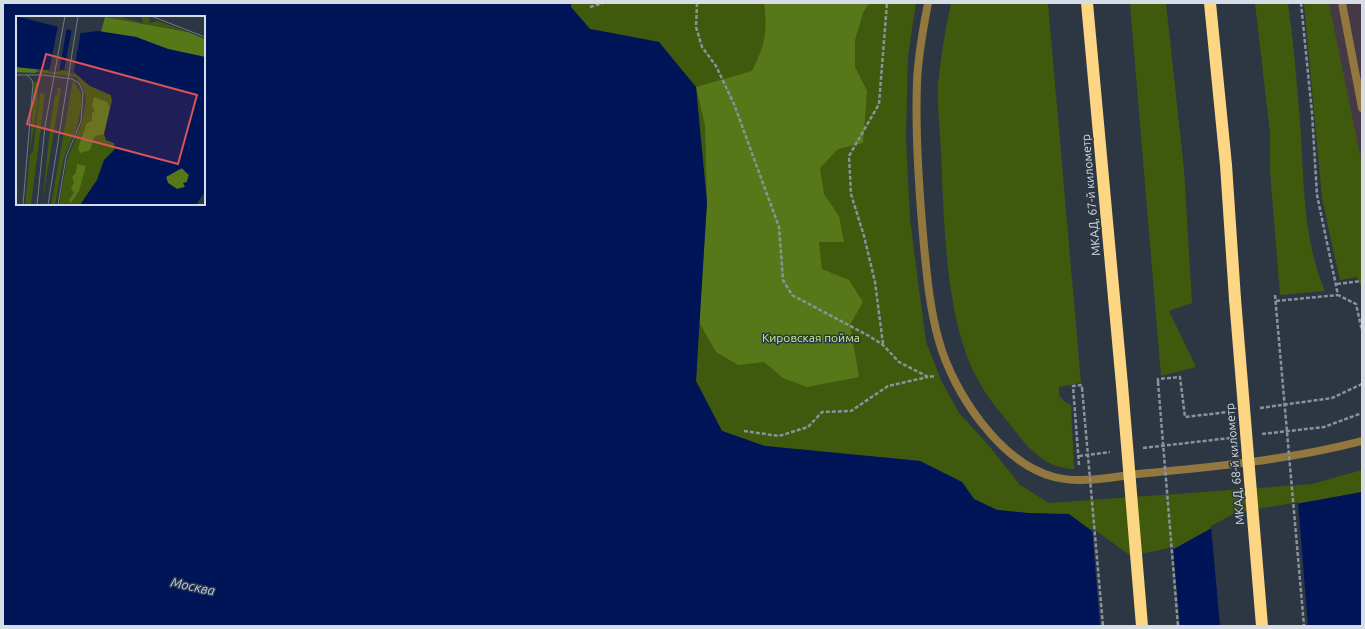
<svg xmlns="http://www.w3.org/2000/svg" width="1365" height="629" font-family="Ubuntu,sans-serif">
  <style>
    .commercial { fill: #463947 }
    .green { fill: #3f590d }
    .forest { fill: #567819 }
    .water { fill: #001458; fill-rule: evenodd }
    .pier { fill: #2d3743 }
    .lines { fill: none; stroke-linecap: round; stroke-linejoin: round }
    .path { stroke: #8a929c; stroke-width: 2.5; stroke-dasharray: 4 2; stroke-linecap: butt }
    .street { stroke: #92783e; stroke-width: 8 }
    .highway { stroke: #fdd683; stroke-width: 12 }
    .path-bridge { stroke: #8a929c; stroke-width: 2.5; stroke-dasharray: 4 2; stroke-linecap: butt }
    .highway-bridge { stroke: #fdd683; stroke-width: 12 }
    .labels { text-anchor: middle; stroke-width: 3; stroke-linejoin: round; paint-order: stroke }
    .street-label { font-size: 12px; fill: #d7dde5; stroke: #2d3743 }
    .park-label { font-size: 12px; fill: #c7f782; stroke: #2d3743 }
    .water-label { font-size: 13px; font-style: italic; fill: #b6ccf5; stroke: #2d3743 }
    .inset-road { fill: none; stroke: #717984; stroke-width: 1 }
    .view { fill: #d65557; fill-opacity: 0.15; stroke: #d65557; stroke-width: 2 }
    .inset-edge { fill: none; stroke: #d7dde5; stroke-width: 2 }
  </style>
  <rect width="100%" height="100%" fill="#2d3743"/>
  <path class="commercial" d="M1324,3H1362V241Z"/>
  <g class="green">
    <path d="M571,3H916L908,56L906,138L910,219L926,342L941,380L959,413L990,447L1020,485L1049,503L1312,484L1362,470V492L1235,515L1174,549L1130,559L1028,513L997,510L974,499L962,482L920,461L765,446L722,431L696,381L699,322L659,42L590,29L571,7Z"/>
    <path d="M951,3H1048L1081,383L1059,387V395L1065,402L1071,405L1074,469C1045,468 1029,449 1012,427C1000,412 986,396 977,378C945,319 944,220 941,153C940,130 937,106 938,84C941,56 945,30 951,3Z"/>
    <path d="M1130,3H1166L1184,169L1192,303L1169,311L1196,367L1161,376Z"/>
    <path d="M1255,3H1288C1294,47 1298,91 1301,136C1304,189 1304,242 1325,291L1280,295L1270,171V133Z"/>
    <path d="M1304,3H1329L1362,164V288L1357,277L1340,280L1322,199Z"/>
  </g>
  <path class="forest" d="M764,3H869L863,13L855,40V67L867,91L863,143L838,149L820,168L824,194L839,216L844,242H819L822,269L849,280L863,302L850,325L859,377L807,387L783,378L764,362L738,365L716,352L699,322L707,202L705,125L696,87L752,71C765,45 768,32 764,3Z"/>
  <path class="water" d="M3,3H571V7L590,29L659,42L696,87L707,202L696,381L722,431L765,446L920,461L962,482L974,499L997,510L1028,513L1069,514L1130,559L1174,549L1235,515L1362,492V626H3ZM17,17H204V204H17Z"/>
  <g class="pier">
    <path d="M1298,502L1308,626H1220L1211,526L1235,513Z"/>
    <path d="M1092,528L1131,556L1173,547L1180,626H1100Z"/>
  </g>
  <g class="lines">
    <g class="path">
      <path d="M697,3L696,27L702,47L716,66L734,104L779,227L783,280L792,295L869,336L883,345L899,362L928,377L935,376"/>
      <path d="M1301,3L1312,113L1317,195L1338,295L1356,304L1362,331"/>
      <path d="M590,7L603,3"/>
      <path d="M1337,284L1362,281"/>
      <path d="M1276,301L1338,295"/>
      <path d="M883,344L875,282L864,236L851,194L849,156L879,104L887,3"/>
      <path d="M1158,382V379L1180,377L1185,417L1228,412"/>
      <path d="M1260,408L1332,398L1362,384"/>
      <path d="M744,431L779,436L808,427L822,412L851,411L888,386L928,377"/>
      <path d="M1262,434L1324,427L1362,413"/>
      <path d="M1143,448L1230,438"/>
      <path d="M1079,456L1110,452"/>
      <path d="M1079,465L1073,386L1082,385V388"/>
    </g>
    <g class="street">
      <path d="M928,3C923,29 918,55 917,82C915,136 919,192 924,246C927,277 930,310 939,341C953,392 1000,463 1054,477C1080,484 1111,477 1138,474C1213,467 1289,460 1362,441"/>
      <path d="M1342,3L1362,108"/>
    </g>
    <g class="highway">
      <path d="M1087,3L1122,385"/>
      <path d="M1210,3L1226,165L1235,299"/>
    </g>
    <g class="path-bridge">
      <path d="M1275,295L1304,626"/>
      <path d="M1158,382L1178,626"/>
      <path d="M1082,388L1103,626"/>
    </g>
    <g class="highway-bridge">
      <path d="M1235,299L1262,626"/>
      <path d="M1122,385L1142,626"/>
    </g>
  </g>
  <g class="labels">
    <g class="street-label">
      <text transform="translate(1091 195) rotate(-95)" y="4">МКАД, 67-й километр</text>
      <text transform="translate(1235 464) rotate(-95)" y="4">МКАД, 68-й километр</text>
    </g>
    <g class="park-label">
      <text x="811" y="342">Кировская пойма</text>
    </g>
    <g class="water-label">
      <text transform="translate(193 586) rotate(12)" y="5">Москва</text>
    </g>
  </g>
  <g transform="translate(16 16)">
    <rect width="189" height="189" fill="#2d3743"/>
    <path d="M85,0L104,1L127,7L126,0H130L134,3L133,7L142,5L172,16ZM19,53H54L74,70L95,79L96,85L90,105V124L98,127L99,133L88,144L81,164L64,189H43L51,144L66,106L70,83L68,74L61,61L21,56ZM57,64L65,77V91L61,111L48,141L39,189H35ZM18,66H21L22,87L14,136ZM41,72H45L27,183L34,111L39,79H42ZM24,77L29,78L15,189H9L14,139L17,135Z" fill="#3f590d"/>
    <path d="M89,1L172,16L189,23V41L152,33L120,21L85,16ZM0,51L19,53L22,55L19,57L0,56ZM78,81L91,86L94,92L88,118L79,120L74,134L64,137L62,132L71,107L76,105V96L79,97L76,89ZM61,148L70,150L63,175L55,187L53,184L58,177L55,172L58,167L56,161L60,157ZM165,152L173,159L169,171L161,173L152,167L150,161Z" fill="#567819"/>
    <path d="M0,0L66,17L82,15L120,21L152,33L189,41V175L180,189H64L81,164L88,144L99,133L98,127L90,124L88,118L96,85L95,79L74,70L54,53L41,55L0,51ZM166,152L173,159L171,166L167,167L169,171L161,173L152,167L150,161Z" fill="#001458" fill-rule="evenodd"/>
    <path d="M42,9L51,11L43,56H33ZM56,12L65,15L57,60L53,55H48Z" fill="#2d3743"/>
    <path class="inset-road" d="M135,0L189,21M0,59H28L56,63L63,67L67,76L65,105L50,141L42,189M7,189L17,68L16,64L11,59M21,189L29,110L49,0M32,189L62,0"/>
    <path class="view" d="M30,38L181,79L162,148L11,108Z"/>
    <rect width="189" height="189" class="inset-edge"/>
  </g>
  <rect width="1365" height="629" fill="none" stroke="#d7dde5" stroke-width="8"/>
</svg>
